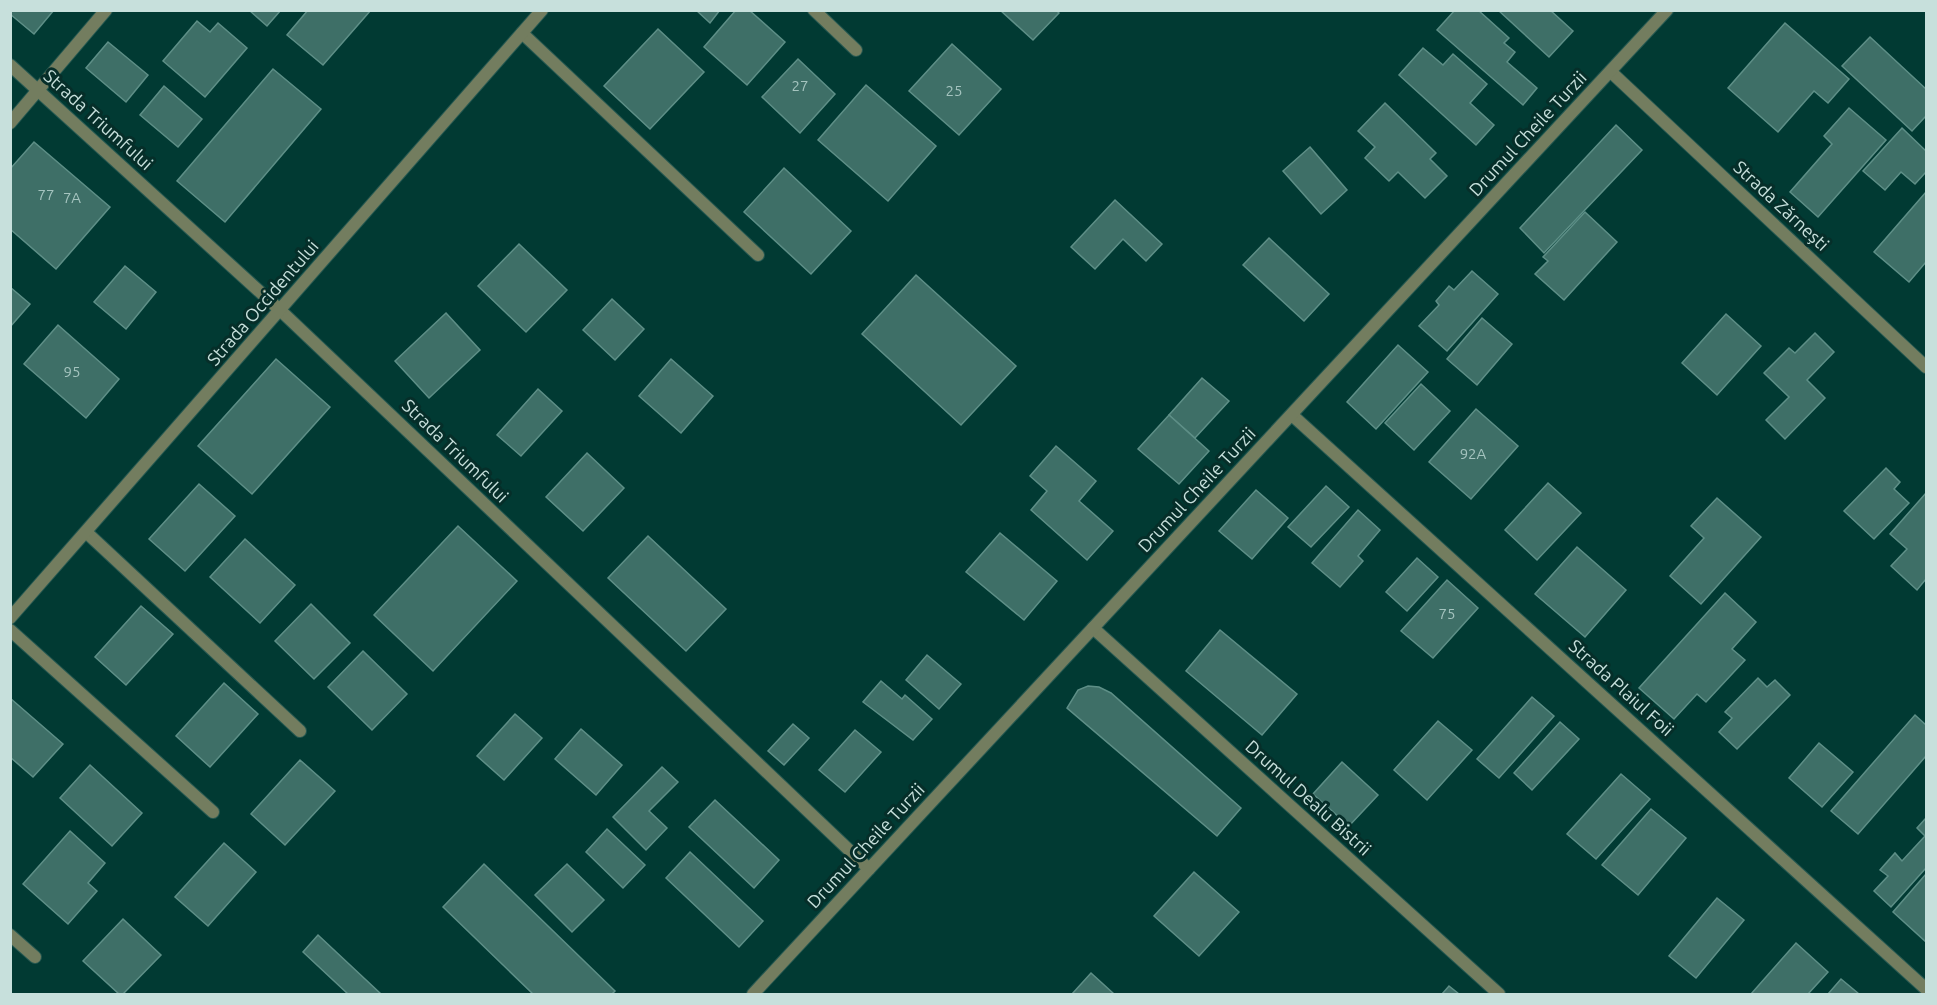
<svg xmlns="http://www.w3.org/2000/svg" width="1937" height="1005" font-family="Ubuntu,sans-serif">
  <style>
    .building { fill: #3e6f67; stroke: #5e8f87; stroke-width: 1.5 }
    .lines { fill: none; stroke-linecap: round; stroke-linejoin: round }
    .service-casing { stroke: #255851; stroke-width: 14 }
    .minor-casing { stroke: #255851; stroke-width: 14 }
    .tertiary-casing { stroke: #255851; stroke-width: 14 }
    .service { stroke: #737d5f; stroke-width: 12 }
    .minor { stroke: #737d5f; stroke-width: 12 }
    .tertiary { stroke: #737d5f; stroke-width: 12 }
    .labels { text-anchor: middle; stroke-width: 6; stroke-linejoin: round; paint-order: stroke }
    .number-label { font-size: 15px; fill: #a5c4bf }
    .street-label { font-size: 18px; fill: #c7e0dc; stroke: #062e29 }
  </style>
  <rect width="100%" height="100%" fill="#013a33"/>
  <g class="building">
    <path d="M10,10H54L34,34L10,14Z"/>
    <path d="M249,10H281L267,26Z"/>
    <path d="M308,10H371L323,65L287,35Z"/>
    <path d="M696,10H720L710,23Z"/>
    <path d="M736,10H749L785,42L747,85L704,47Z"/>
    <path d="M1000,10H1056L1059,13L1033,40Z"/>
    <path d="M1455,10H1478L1509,38L1504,43L1515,52L1507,62L1537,88L1523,105L1437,30Z"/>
    <path d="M1498,10H1550L1573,31L1549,57Z"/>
    <path d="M197,21L210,32L218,23L247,48L205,97L163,61Z"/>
    <path d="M1785,23L1849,79L1828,103L1814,91L1778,132L1728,88Z"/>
    <path d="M658,29L704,72L650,129L604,86Z"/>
    <path d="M1870,37L1926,89V116L1912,131L1842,66Z"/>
    <path d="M108,42L148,75L126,102L86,68Z"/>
    <path d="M952,44L1001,89L959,135L909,91Z"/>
    <path d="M1423,48L1443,65L1453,54L1487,84L1470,103L1494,125L1476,145L1399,75Z"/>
    <path d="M798,59L835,94L800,133L762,97Z"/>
    <path d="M273,69L321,109L225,222L177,181Z"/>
    <path d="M866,85L936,146L888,201L818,140Z"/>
    <path d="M164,86L202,119L178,147L140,115Z"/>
    <path d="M1385,103L1436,153L1430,159L1447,176L1425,198L1398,172L1389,181L1365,158L1375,147L1358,131Z"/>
    <path d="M1849,108L1886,140L1818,217L1790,192L1832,144L1824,136Z"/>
    <path d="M1616,125L1642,150L1544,253L1520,228Z"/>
    <path d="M1902,128L1926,151V172L1915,184L1901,172L1885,190L1863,171Z"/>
    <path d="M34,142L110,207L56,269L10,229V169Z"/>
    <path d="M1310,147L1347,190L1321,214L1283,171Z"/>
    <path d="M784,168L851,231L811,274L744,212Z"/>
    <path d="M1926,192V262L1909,282L1874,252Z"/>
    <path d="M1115,200L1162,244L1146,261L1123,239L1095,269L1071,247Z"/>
    <path d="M1585,212L1617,242L1564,300L1535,274L1548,261L1543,257Z"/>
    <path d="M1269,238L1329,294L1304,321L1243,265Z"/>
    <path d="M519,244L567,290L526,332L478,286Z"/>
    <path d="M125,266L156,292L126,329L94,302Z"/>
    <path d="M1472,271L1498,294L1447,351L1419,326L1439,305L1436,301L1449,286L1454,290Z"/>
    <path d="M916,275L1016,366L961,425L862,334Z"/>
    <path d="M10,287L30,304L10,327Z"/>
    <path d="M612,299L644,329L615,360L583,330Z"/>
    <path d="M446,313L480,350L429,398L395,361Z"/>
    <path d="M1726,314L1761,346L1717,395L1682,363Z"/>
    <path d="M1482,318L1512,344L1477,385L1447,359Z"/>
    <path d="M58,325L119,379L86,418L24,364Z"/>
    <path d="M1815,333L1834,352L1807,380L1825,398L1785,439L1766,420L1789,397L1764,373L1789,348L1795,353Z"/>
    <path d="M1398,345L1428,372L1376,429L1347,402Z"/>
    <path d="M276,359L330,407L252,494L198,446Z"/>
    <path d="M671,359L713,396L681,433L639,396Z"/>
    <path d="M1202,378L1229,401L1195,438L1169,415Z"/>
    <path d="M1421,384L1450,411L1414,450L1385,423Z"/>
    <path d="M538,389L562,411L521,456L497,435Z"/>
    <path d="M1476,409L1518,446L1471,499L1429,462Z"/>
    <path d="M1169,415L1209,451L1179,484L1138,449Z"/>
    <path d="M1056,446L1096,481L1079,501L1113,531L1087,560L1031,510L1047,491L1030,476Z"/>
    <path d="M587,453L624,488L583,531L546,497Z"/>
    <path d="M1886,468L1900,482L1894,489L1909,503L1874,539L1844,511Z"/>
    <path d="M1548,483L1581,513L1537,560L1505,530Z"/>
    <path d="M199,484L235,516L185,571L149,539Z"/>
    <path d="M1326,486L1349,507L1311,547L1288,527Z"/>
    <path d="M1256,490L1288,518L1252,559L1219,531Z"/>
    <path d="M1926,493V579L1917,590L1891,566L1907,549L1890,534Z"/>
    <path d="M1717,498L1761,537L1701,604L1670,576L1704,538L1691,526Z"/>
    <path d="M1358,510L1380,530L1358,556L1363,561L1340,587L1312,563Z"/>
    <path d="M458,526L517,581L433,671L374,615Z"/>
    <path d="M1000,533L1057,581L1024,620L966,572Z"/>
    <path d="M648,536L726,609L686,651L608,578Z"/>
    <path d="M245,539L295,585L260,623L210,577Z"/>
    <path d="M1577,547L1626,590L1585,637L1535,594Z"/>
    <path d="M1417,558L1438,577L1407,611L1386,592Z"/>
    <path d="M1447,580L1478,608L1433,658L1401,631Z"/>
    <path d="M1725,593L1756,622L1732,649L1745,660L1706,702L1697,694L1674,719L1639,688Z"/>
    <path d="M311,604L350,643L314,679L275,641Z"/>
    <path d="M141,606L173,634L126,685L95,657Z"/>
    <path d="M1220,630L1297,694L1262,735L1186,671Z"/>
    <path d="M363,651L407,694L372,730L328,687Z"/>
    <path d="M927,655L961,684L939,709L906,680Z"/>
    <path d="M1758,678L1767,687L1775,680L1790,695L1737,749L1719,732L1732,718L1725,712Z"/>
    <path d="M881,681L902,699L905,695L932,719L913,740L863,702Z"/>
    <path d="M224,683L258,714L210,767L176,736Z"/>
    <path d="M1088,686L1099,687L1111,693L1241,808L1217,836L1067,708L1078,690Z"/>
    <path d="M1532,697L1554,716L1499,778L1477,759Z"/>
    <path d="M10,698L63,744L33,777L10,757Z"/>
    <path d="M515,714L542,738L504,780L477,756Z"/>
    <path d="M1915,715L1926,725V756L1858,834L1831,811Z"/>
    <path d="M1438,721L1472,750L1427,800L1394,770Z"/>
    <path d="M1560,722L1579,739L1532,790L1514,773Z"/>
    <path d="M793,724L809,738L784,765L768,751Z"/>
    <path d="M581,729L622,765L596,795L555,759Z"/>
    <path d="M855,730L881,752L845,792L819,770Z"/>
    <path d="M1819,743L1853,772L1822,807L1789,778Z"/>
    <path d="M300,760L335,791L285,845L251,814Z"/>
    <path d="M1342,762L1378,795L1349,826L1313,794Z"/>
    <path d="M90,765L142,813L112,846L60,798Z"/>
    <path d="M662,767L678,782L649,811L667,828L646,850L613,817Z"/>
    <path d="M1621,774L1650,799L1596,859L1567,834Z"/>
    <path d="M715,800L779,860L754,888L689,827Z"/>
    <path d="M1651,809L1686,838L1638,895L1602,865Z"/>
    <path d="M1926,818V868L1891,907L1874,891L1888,876L1880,870L1895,853L1902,861L1925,836L1917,828Z"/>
    <path d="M607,829L645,865L623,888L586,852Z"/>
    <path d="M70,831L105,863L88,883L97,891L68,924L23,884Z"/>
    <path d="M224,843L256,872L208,926L175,897Z"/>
    <path d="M690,852L763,921L739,947L666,878Z"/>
    <path d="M484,864L615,991L612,994H533L443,907Z"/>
    <path d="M567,864L604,900L572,932L535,895Z"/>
    <path d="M1194,872L1239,912L1199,956L1154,916Z"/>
    <path d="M1926,874V942L1893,912Z"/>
    <path d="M1717,898L1744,920L1696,978L1669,956Z"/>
    <path d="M123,919L161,955L123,994H119L83,961Z"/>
    <path d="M318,935L381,994H348L303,952Z"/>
    <path d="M1796,943L1828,972L1808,994H1751Z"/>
    <path d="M1091,973L1114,994H1072Z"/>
    <path d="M1841,979L1859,994H1828Z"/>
    <path d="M1449,986L1459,994H1442Z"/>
  </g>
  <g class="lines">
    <defs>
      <path id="service" d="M10,935L35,957"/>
      <g id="minor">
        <path d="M814,10L856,50"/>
        <path d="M522,33L758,255"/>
        <path d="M10,65L281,311L869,869"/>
        <path d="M1611,72L1926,367"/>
        <path d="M10,123L106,10"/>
        <path d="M1292,415L1926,989"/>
        <path d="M86,532L300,731"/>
        <path d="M10,618L542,10"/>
        <path d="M1093,628L1499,994"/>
        <path d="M10,630L213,812"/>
      </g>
      <path id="tertiary" d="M753,994L1667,10"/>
    </defs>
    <use href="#service" class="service-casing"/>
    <use href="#minor" class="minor-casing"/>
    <use href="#tertiary" class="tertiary-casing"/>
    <use href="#service" class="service"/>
    <use href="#minor" class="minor"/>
    <use href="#tertiary" class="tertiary"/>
  </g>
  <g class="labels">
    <g class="number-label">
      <text x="800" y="91">27</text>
      <text x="954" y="96">25</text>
      <text x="46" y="200">77</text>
      <text x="72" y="203">7A</text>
      <text x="72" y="377">95</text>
      <text x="1473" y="459">92A</text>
      <text x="1447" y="619">75</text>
    </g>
    <g class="street-label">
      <text transform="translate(98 120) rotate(42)" y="6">Strada Triumfului</text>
      <text transform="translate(1528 134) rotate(-47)" y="6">Drumul Cheile Turzii</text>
      <text transform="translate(1781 206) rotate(43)" y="6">Strada Zărnești</text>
      <text transform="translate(263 303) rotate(-49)" y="6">Strada Occidentului</text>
      <text transform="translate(455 451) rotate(44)" y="6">Strada Triumfului</text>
      <text transform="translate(1197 490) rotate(-47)" y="6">Drumul Cheile Turzii</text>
      <text transform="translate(1621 688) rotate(42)" y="6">Strada Plaiul Foii</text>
      <text transform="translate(1308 798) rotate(42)" y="6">Drumul Dealu Bistrii</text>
      <text transform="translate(866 846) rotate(-47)" y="6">Drumul Cheile Turzii</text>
    </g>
  </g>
  <rect width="1937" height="1005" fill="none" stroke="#c7e0dc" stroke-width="24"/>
</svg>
